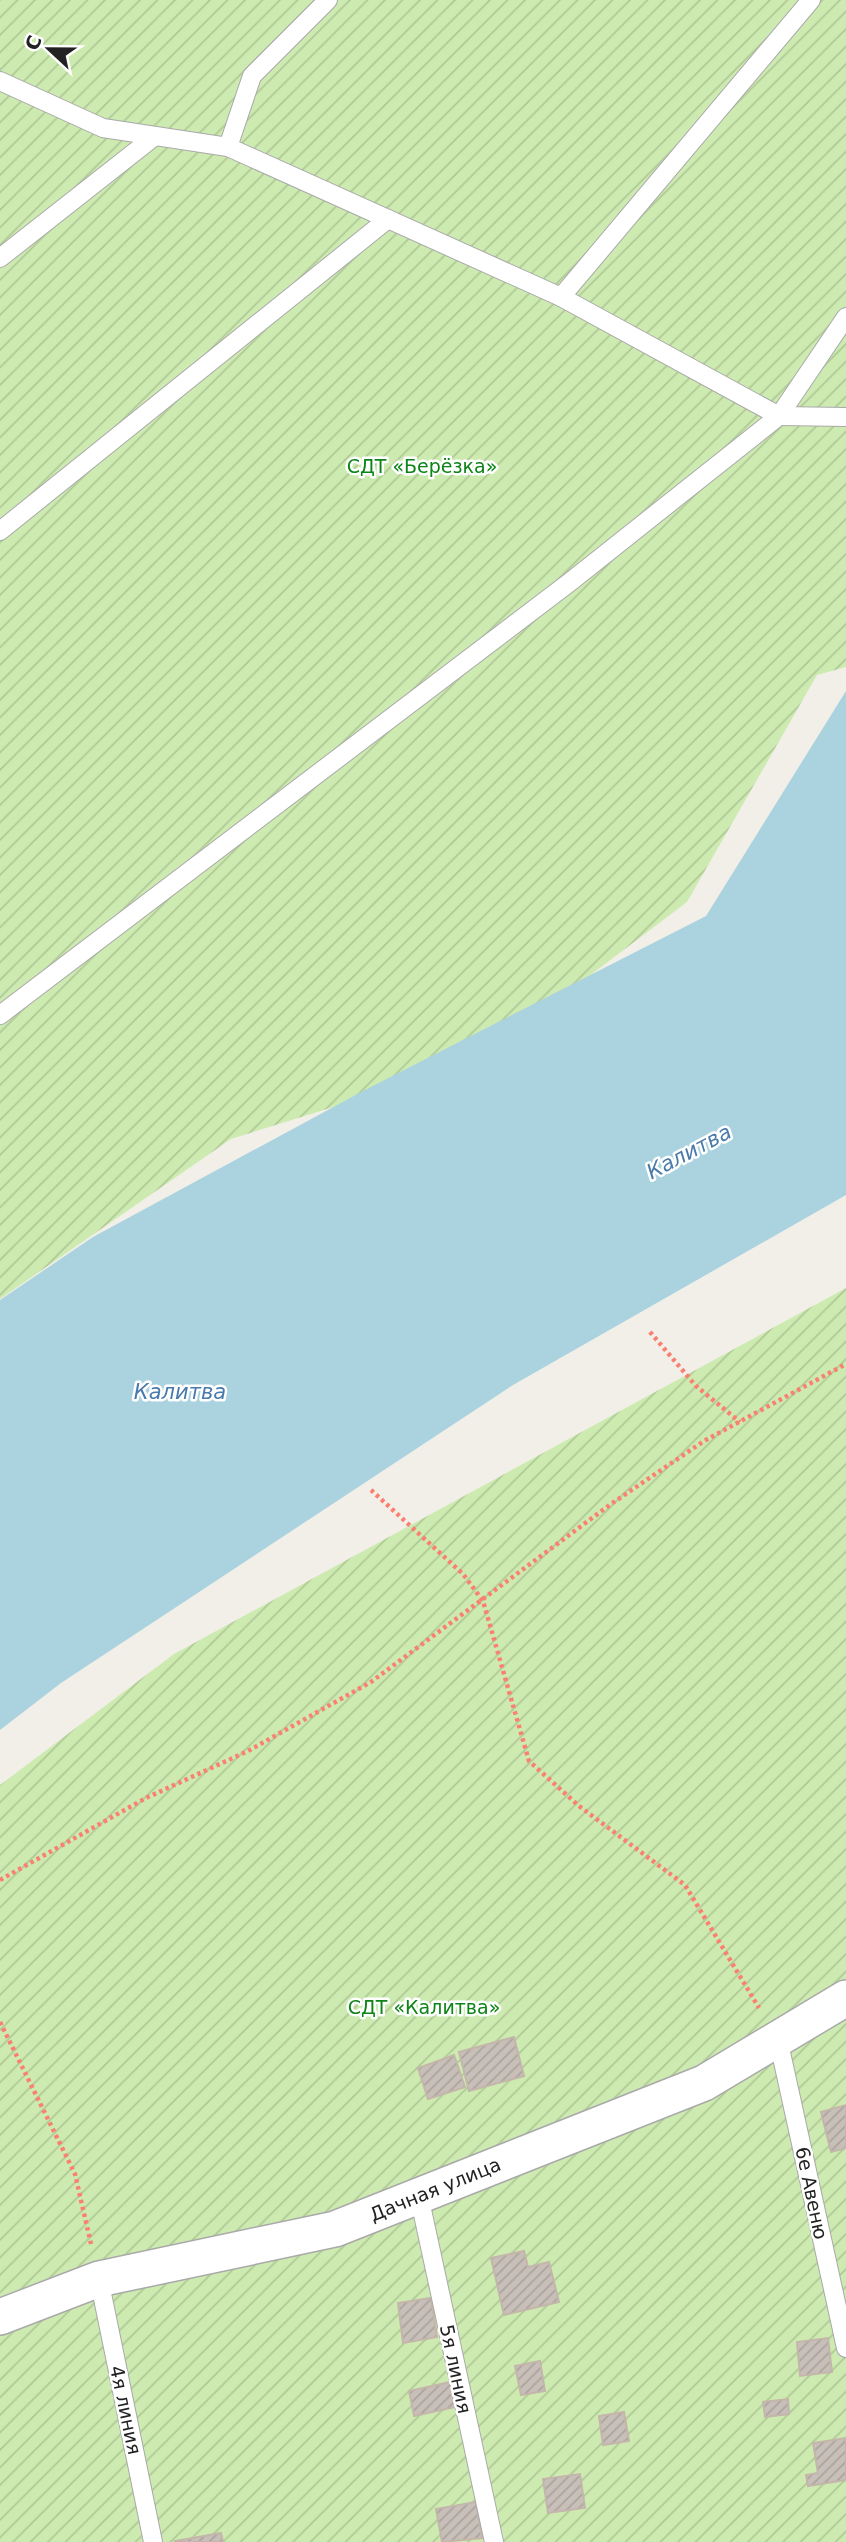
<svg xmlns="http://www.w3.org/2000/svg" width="846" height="2542" font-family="'DejaVu Sans',sans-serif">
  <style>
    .garden { fill: url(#garden-furrows) }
    .water { fill: #aad3df }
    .building { fill: url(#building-hatch); stroke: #c4b6ab; stroke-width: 2 }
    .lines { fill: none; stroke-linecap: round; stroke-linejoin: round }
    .lane-casing { stroke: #a9a9a9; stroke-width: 20 }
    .street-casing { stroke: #a9a9a9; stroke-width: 38 }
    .path { stroke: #fa8072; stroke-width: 4.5; stroke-dasharray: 3.5 3.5; stroke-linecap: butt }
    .lane { stroke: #fff; stroke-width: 18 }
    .street { stroke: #fff; stroke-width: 35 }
    .labels { text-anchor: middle; stroke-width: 5; stroke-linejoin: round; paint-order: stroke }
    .park-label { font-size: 19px; fill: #0c8416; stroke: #fff }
    .street-label { font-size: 19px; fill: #222; stroke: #fff }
    .water-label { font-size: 21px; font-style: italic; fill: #4a7aab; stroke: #fff }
  </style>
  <defs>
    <pattern id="garden-furrows" width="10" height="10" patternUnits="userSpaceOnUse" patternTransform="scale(1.75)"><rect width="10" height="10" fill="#cdebb0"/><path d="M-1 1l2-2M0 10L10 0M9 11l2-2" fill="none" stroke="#b0c997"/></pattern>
    <pattern id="building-hatch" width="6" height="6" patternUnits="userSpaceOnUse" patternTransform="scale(1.75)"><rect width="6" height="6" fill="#c7bfb8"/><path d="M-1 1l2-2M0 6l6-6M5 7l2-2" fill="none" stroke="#aba49e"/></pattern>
  </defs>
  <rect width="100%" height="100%" fill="#f2efe9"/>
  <g class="garden">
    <path d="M0,0H846V667L817,675L687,902L498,1045L375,1094L231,1139L0,1299Z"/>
    <path d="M846,1288V2542H0V1785L174,1654Z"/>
  </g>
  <path class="water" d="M846,691V1195L513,1385L61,1683L0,1730V1300L93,1237L363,1091L706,916Z"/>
  <g class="building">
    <path d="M514,2037L524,2076L469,2091L459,2052Z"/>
    <path d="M454,2055L465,2087L428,2099L418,2068Z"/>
    <path d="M846,2105V2148L831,2152L821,2112Z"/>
    <path d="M524,2251L528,2267L549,2262L559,2302L504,2315L491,2258Z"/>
    <path d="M431,2298L437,2337L403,2343L398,2303Z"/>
    <path d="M828,2338L832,2372L800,2376L797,2342Z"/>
    <path d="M540,2361L545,2391L521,2395L515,2366Z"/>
    <path d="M450,2382L455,2407L414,2416L409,2391Z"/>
    <path d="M788,2399L789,2414L765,2417L763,2402Z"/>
    <path d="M624,2412L629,2441L603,2445L599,2416Z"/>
    <path d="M846,2438V2480L808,2486L806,2475L818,2473L813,2443Z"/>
    <path d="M580,2474L585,2508L548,2513L543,2479Z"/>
    <path d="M476,2502L482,2538L442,2542L436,2509Z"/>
    <path d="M221,2533L223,2542H175V2541Z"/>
  </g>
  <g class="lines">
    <defs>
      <g id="lane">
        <path d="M0,81L103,128L228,147L561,297L779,416L846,417"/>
        <path d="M228,147L252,76L328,0"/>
        <path d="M0,258L155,136"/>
        <path d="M561,297L811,0"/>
        <path d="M0,531L388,219"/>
        <path d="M0,1015L570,582L779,416L846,317"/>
        <path d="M778,2039L846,2348"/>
        <path d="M419,2196L494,2542"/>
        <path d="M99,2279L153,2542"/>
      </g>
      <path id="street" d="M0,2317L99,2279L335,2229L704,2083L846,1998"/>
    </defs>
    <use href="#lane" class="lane-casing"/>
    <use href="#street" class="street-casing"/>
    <g class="path">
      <path d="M650,1332L696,1386L740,1422"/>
      <path d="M371,1490L463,1574L483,1601L529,1761L579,1806L685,1885L759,2008"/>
      <path d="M0,1880L146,1798L248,1751L371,1682L611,1504L704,1441L846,1364"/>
      <path d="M0,2022L75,2174L91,2244"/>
    </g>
    <use href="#lane" class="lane"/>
    <use href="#street" class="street"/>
  </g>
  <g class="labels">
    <g class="park-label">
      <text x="422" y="473">СДТ «Берёзка»</text>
      <text x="424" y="2014">СДТ «Калитва»</text>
    </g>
    <g class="street-label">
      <text transform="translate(435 2189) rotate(-22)" y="7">Дачная улица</text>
      <text transform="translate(812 2193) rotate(78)" y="7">6е Авеню</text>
      <text transform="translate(456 2369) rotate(78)" y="7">5я линия</text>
      <text transform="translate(126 2410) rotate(78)" y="7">4я линия</text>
    </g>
    <g class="water-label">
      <text transform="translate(689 1152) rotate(-28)" y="7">Калитва</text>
      <text x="180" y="1399">Калитва</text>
    </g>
  </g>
  <g transform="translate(49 49) rotate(292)" stroke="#ffffff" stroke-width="5" paint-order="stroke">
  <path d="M0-5L12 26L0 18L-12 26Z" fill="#222222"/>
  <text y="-10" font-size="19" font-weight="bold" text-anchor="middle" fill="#222222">С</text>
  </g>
</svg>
